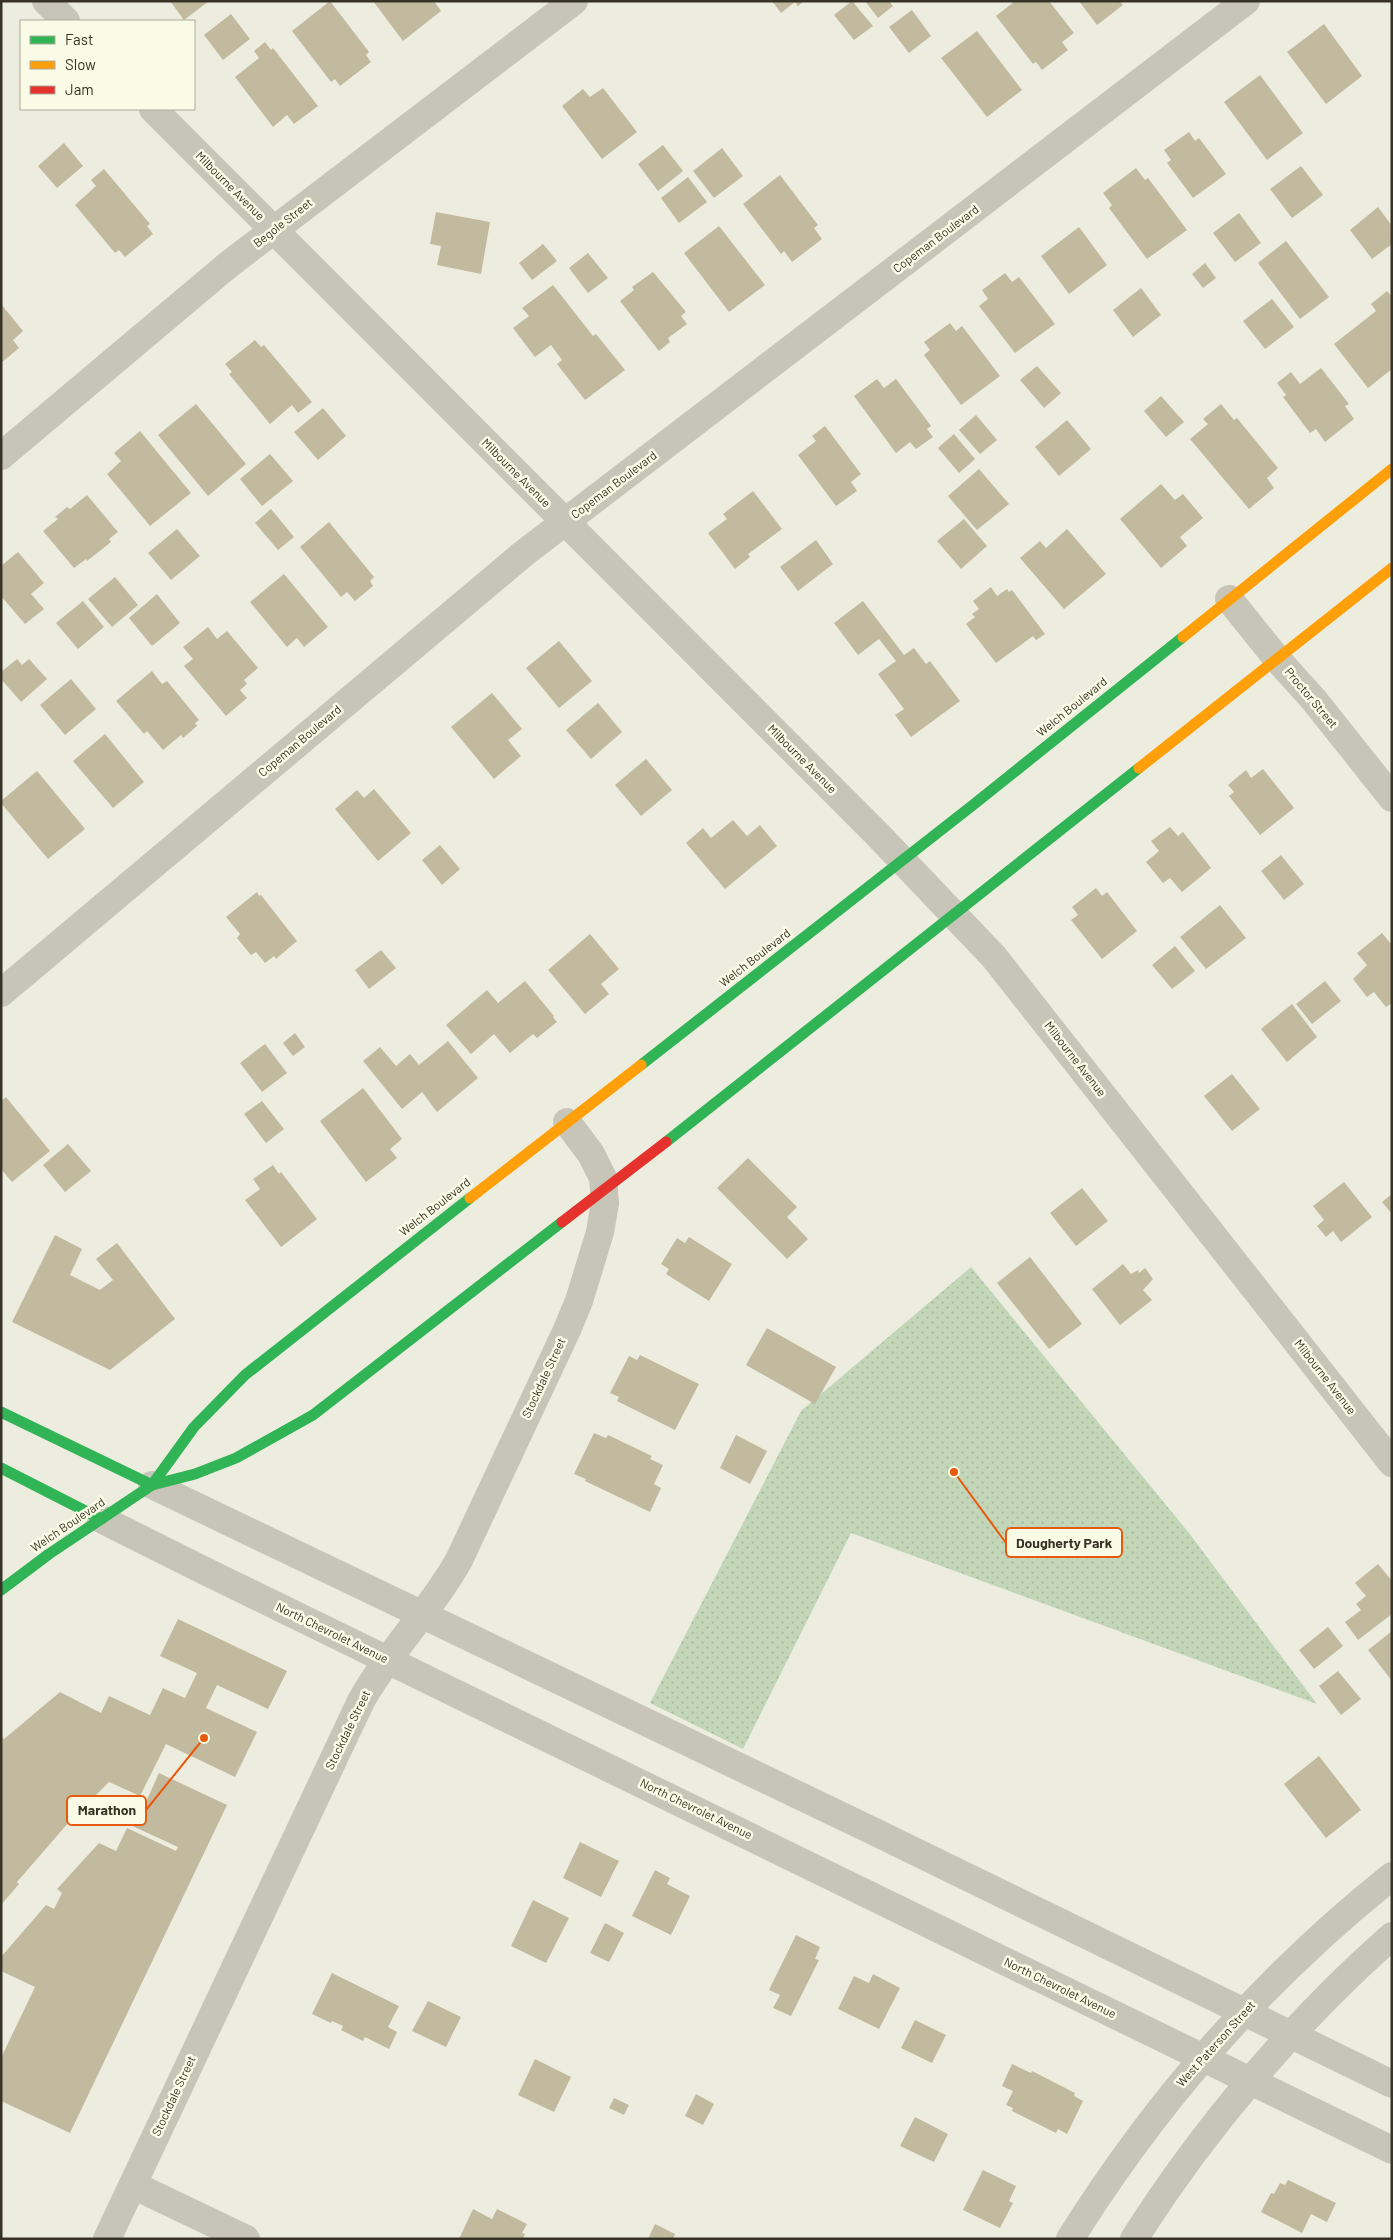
<svg xmlns="http://www.w3.org/2000/svg" width="1393" height="2240" font-family="Barlow,sans-serif">
  <style>
    .grass { fill: url(#grass-dots) }
    .building { fill: #c2ba9f }
    .lines { fill: none; stroke-linecap: round; stroke-linejoin: round }
    .street { stroke: #c6c5b8; stroke-width: 28 }
    .fast { stroke: #30b455; stroke-width: 11 }
    .slow { stroke: #ff9f0a; stroke-width: 11 }
    .jam { stroke: #e5322d; stroke-width: 11 }
    .labels { text-anchor: middle; stroke-width: 5; stroke-linejoin: round; paint-order: stroke }
    .street-label { font-size: 12px; fill: #373326; stroke: #fafbe6 }
    .leader { fill: none; stroke: #e8590c; stroke-width: 2 }
    .callout-dot { fill: #e8590c; stroke: #fafbe6; stroke-width: 2 }
    .callout { fill: #fafbe6; stroke: #e8590c; stroke-width: 2 }
    .callout-label { font-size: 14px; text-anchor: middle; font-weight: bold; fill: #373326 }
  </style>
  <defs>
    <pattern id="grass-dots" width="8" height="8" patternUnits="userSpaceOnUse" patternTransform="scale(1.25)"><rect width="8" height="8" fill="#c3d6b8"/><path d="M2 2h.1M6 6h.1" fill="none" stroke="#a8b89e" stroke-width="1.8" stroke-linecap="round"/></pattern>
  </defs>
  <rect width="100%" height="100%" fill="#ededdf"/>
  <path class="grass" d="M971,1267L1189,1533L1317,1704L851,1533L743,1749L650,1703L801,1411Z"/>
  <g class="building">
    <path d="M170,1H209L184,20Z"/>
    <path d="M330,1L369,52L366,55L371,62L340,86L335,79L331,82L292,31Z"/>
    <path d="M373,1H434L441,11L403,41Z"/>
    <path d="M772,1H804L798,6L795,2L781,13Z"/>
    <path d="M852,1L873,26L854,40L834,15Z"/>
    <path d="M865,1H889L893,6L878,18Z"/>
    <path d="M1015,1H1049L1074,33L1062,42L1068,50L1042,70L1036,62L1033,64L996,16Z"/>
    <path d="M1079,1H1120L1123,5L1097,25Z"/>
    <path d="M912,10L931,36L909,53L889,27Z"/>
    <path d="M231,14L250,39L223,60L204,35Z"/>
    <path d="M1324,24L1362,76L1326,104L1287,52Z"/>
    <path d="M977,31L1022,90L987,117L941,58Z"/>
    <path d="M265,42L271,50L273,48L318,106L294,124L287,115L273,127L235,77L259,58L254,51Z"/>
    <path d="M1260,75L1303,133L1267,160L1224,102Z"/>
    <path d="M603,88L637,132L602,159L562,106L583,89L590,97Z"/>
    <path d="M1189,132L1195,141L1199,138L1226,174L1193,198L1167,163L1171,160L1164,150Z"/>
    <path d="M64,143L83,166L57,188L38,166Z"/>
    <path d="M663,145L683,171L658,191L638,164Z"/>
    <path d="M722,148L743,176L714,198L693,171Z"/>
    <path d="M1301,166L1323,195L1292,218L1270,189Z"/>
    <path d="M1136,168L1145,180L1148,178L1187,230L1147,259L1109,208L1112,205L1103,193Z"/>
    <path d="M104,169L150,224L147,226L153,234L125,257L119,250L115,253L75,205L96,186L91,180Z"/>
    <path d="M780,175L818,225L814,228L822,239L792,262L784,251L781,254L743,204Z"/>
    <path d="M688,177L707,202L679,223L661,198Z"/>
    <path d="M1378,207L1392,226V244L1372,259L1350,230Z"/>
    <path d="M436,212L490,222L481,274L437,265L441,246L430,244Z"/>
    <path d="M1239,213L1261,243L1235,262L1213,233Z"/>
    <path d="M719,226L765,285L729,312L684,253Z"/>
    <path d="M1079,227L1107,265L1069,294L1041,256Z"/>
    <path d="M1286,241L1329,297L1300,319L1258,263Z"/>
    <path d="M543,244L557,261L532,280L519,263Z"/>
    <path d="M588,253L608,278L588,293L569,268Z"/>
    <path d="M1205,263L1216,278L1203,288L1192,274Z"/>
    <path d="M653,272L686,312L681,316L687,324L668,338L670,342L659,351L620,301L634,290L632,287Z"/>
    <path d="M1005,273L1012,282L1019,277L1055,324L1015,353L979,306L988,299L982,290Z"/>
    <path d="M553,285L593,336L596,334L625,370L585,400L557,364L562,360L551,345L535,357L513,328L529,316L522,308Z"/>
    <path d="M1141,288L1161,315L1133,337L1113,310Z"/>
    <path d="M1387,291L1392,297V369L1368,388L1334,344L1376,311L1371,304Z"/>
    <path d="M1272,299L1294,327L1265,349L1243,321Z"/>
    <path d="M1,304L23,331L13,340L19,348L1,363Z"/>
    <path d="M950,323L956,331L962,326L1000,376L961,405L924,355L930,350L924,342Z"/>
    <path d="M255,340L261,347L264,345L312,402L298,413L292,405L270,424L229,374L232,372L225,364Z"/>
    <path d="M1037,366L1061,393L1044,408L1020,380Z"/>
    <path d="M1321,368L1349,404L1345,406L1354,419L1325,442L1316,429L1310,433L1283,397L1286,395L1277,383L1291,372L1300,384Z"/>
    <path d="M877,379L884,388L896,379L931,426L927,429L933,437L916,449L910,442L896,453L854,396Z"/>
    <path d="M1161,396L1184,422L1166,437L1144,411Z"/>
    <path d="M196,404L246,464L208,496L158,435Z"/>
    <path d="M1221,404L1234,420L1237,418L1278,468L1267,478L1274,488L1249,509L1190,439L1208,424L1203,419Z"/>
    <path d="M323,408L346,436L318,460L294,432Z"/>
    <path d="M976,415L997,440L980,454L959,430Z"/>
    <path d="M1067,420L1091,449L1059,476L1035,447Z"/>
    <path d="M825,426L861,474L851,482L857,491L836,506L798,455L816,441L812,436Z"/>
    <path d="M140,431L191,493L150,526L107,474L121,461L114,453Z"/>
    <path d="M954,434L975,459L959,473L938,448Z"/>
    <path d="M270,454L293,481L262,506L240,479Z"/>
    <path d="M979,469L1009,504L977,530L948,496Z"/>
    <path d="M1161,484L1175,500L1183,494L1203,518L1180,537L1187,546L1161,568L1120,519Z"/>
    <path d="M753,491L782,529L748,554L750,557L735,569L708,533L727,519L723,514Z"/>
    <path d="M87,495L118,532L109,539L111,542L87,561L86,559L74,568L43,531L58,519L55,517L67,507L70,509Z"/>
    <path d="M271,509L294,537L278,550L255,523Z"/>
    <path d="M964,519L987,546L961,569L937,541Z"/>
    <path d="M329,522L374,577L370,581L373,586L355,601L347,592L341,597L300,547Z"/>
    <path d="M177,529L200,556L171,580L148,553Z"/>
    <path d="M1067,529L1106,574L1064,609L1020,558L1040,541L1046,548Z"/>
    <path d="M816,540L833,564L798,591L780,567Z"/>
    <path d="M18,552L44,583L31,594L44,609L25,624L1,596V566Z"/>
    <path d="M284,574L328,627L304,647L297,638L287,647L250,602Z"/>
    <path d="M115,577L138,605L112,627L88,599Z"/>
    <path d="M991,587L997,596L1007,589L1009,592L1012,590L1045,634L1036,640L1033,636L996,663L966,624L975,617L972,614L979,609L973,601Z"/>
    <path d="M157,594L180,623L152,646L129,618Z"/>
    <path d="M83,601L104,627L78,649L56,623Z"/>
    <path d="M863,601L904,655L914,648L926,664L930,661L960,701L911,737L895,715L904,709L878,674L896,661L879,639L858,655L834,623Z"/>
    <path d="M208,627L217,639L227,631L258,668L244,680L247,684L240,690L247,698L226,716L184,666L193,659L183,647Z"/>
    <path d="M559,641L592,681L559,708L526,668Z"/>
    <path d="M17,659L22,665L29,659L47,679L21,702L1,679V672Z"/>
    <path d="M152,671L162,684L167,681L199,720L195,723L197,726L183,738L181,735L163,750L147,731L144,734L116,701Z"/>
    <path d="M71,679L96,709L65,735L40,705Z"/>
    <path d="M492,693L522,729L508,740L521,756L494,779L451,727Z"/>
    <path d="M598,703L622,732L591,759L566,730Z"/>
    <path d="M105,734L144,782L113,808L73,761Z"/>
    <path d="M646,759L672,790L641,816L615,785Z"/>
    <path d="M1263,769L1294,808L1260,835L1229,796L1234,792L1228,785L1246,770L1251,778Z"/>
    <path d="M37,771L85,829L48,859L1,803V801Z"/>
    <path d="M374,789L411,833L378,861L335,809L357,790L364,798Z"/>
    <path d="M733,820L747,836L760,825L777,846L725,889L686,843L703,828L711,838Z"/>
    <path d="M1170,827L1178,836L1183,832L1211,868L1182,892L1170,878L1163,883L1146,862L1159,851L1151,841Z"/>
    <path d="M440,845L460,869L442,885L422,860Z"/>
    <path d="M1281,855L1304,884L1284,900L1261,871Z"/>
    <path d="M1096,888L1102,896L1107,892L1137,931L1102,959L1071,920L1078,915L1072,907Z"/>
    <path d="M257,892L259,896L261,895L297,941L276,959L274,956L265,963L256,952L251,955L237,938L240,934L226,917Z"/>
    <path d="M1220,905L1246,938L1206,969L1180,937Z"/>
    <path d="M1382,933L1392,945V1003L1386,1007L1374,992L1367,997L1353,979L1367,965L1357,953Z"/>
    <path d="M590,934L619,969L601,984L609,994L585,1014L548,970Z"/>
    <path d="M1175,946L1195,971L1172,989L1152,965Z"/>
    <path d="M381,950L396,968L369,989L355,970Z"/>
    <path d="M525,981L554,1016L553,1017L557,1022L537,1038L533,1034L510,1053L494,1034L471,1054L446,1025L487,990L498,1003Z"/>
    <path d="M1325,981L1341,1001L1312,1024L1296,1004Z"/>
    <path d="M1292,1004L1317,1037L1287,1062L1261,1029Z"/>
    <path d="M295,1033L305,1047L293,1056L283,1043Z"/>
    <path d="M448,1041L478,1078L437,1112L422,1092L402,1109L363,1061L380,1047L396,1066L410,1054L419,1065Z"/>
    <path d="M265,1044L287,1073L262,1092L240,1063Z"/>
    <path d="M1232,1074L1260,1109L1232,1131L1204,1096Z"/>
    <path d="M363,1088L402,1139L390,1149L397,1158L366,1182L320,1121Z"/>
    <path d="M6,1097L50,1151L12,1182L1,1169V1101Z"/>
    <path d="M262,1101L284,1129L266,1143L244,1114Z"/>
    <path d="M68,1144L91,1171L65,1192L43,1165Z"/>
    <path d="M748,1158L797,1207L787,1217L808,1239L787,1259L717,1188Z"/>
    <path d="M273,1165L279,1174L281,1172L317,1219L281,1247L245,1200L260,1189L253,1179Z"/>
    <path d="M1344,1182L1372,1217L1341,1242L1333,1231L1326,1237L1317,1226L1324,1220L1313,1206Z"/>
    <path d="M1082,1188L1108,1221L1076,1246L1050,1213Z"/>
    <path d="M1392,1194V1214L1382,1202Z"/>
    <path d="M55,1235L82,1249L70,1275L100,1290L113,1280L96,1259L117,1243L175,1319L110,1370L12,1322Z"/>
    <path d="M689,1237L732,1264L709,1301L666,1274L669,1269L661,1264L677,1238L685,1243Z"/>
    <path d="M1030,1257L1082,1324L1049,1349L997,1283Z"/>
    <path d="M1123,1264L1131,1274L1138,1270L1139,1273L1145,1268L1153,1279L1143,1290L1152,1300L1120,1325L1092,1289Z"/>
    <path d="M767,1328L836,1367L815,1404L746,1365Z"/>
    <path d="M640,1355L699,1384L675,1430L617,1401L619,1397L610,1393L629,1356L637,1360Z"/>
    <path d="M594,1433L606,1438L608,1435L652,1456L650,1459L663,1465L654,1484L661,1488L650,1512L585,1481L586,1479L574,1474Z"/>
    <path d="M736,1435L767,1451L750,1484L720,1468Z"/>
    <path d="M1378,1564L1392,1581V1614L1358,1640L1345,1622L1361,1610L1356,1604L1366,1596L1355,1583Z"/>
    <path d="M178,1619L287,1671L268,1709L217,1685L206,1708L257,1732L235,1777L166,1744L140,1796L109,1782L69,1822L17,1882L19,1884L1,1905V1736L4,1739L60,1692L101,1713L109,1696L150,1715L163,1688L185,1698L197,1673L160,1656Z"/>
    <path d="M1328,1627L1343,1646L1314,1669L1299,1650Z"/>
    <path d="M1392,1631V1681L1368,1650Z"/>
    <path d="M1338,1671L1361,1699L1341,1715L1319,1686Z"/>
    <path d="M1319,1756L1361,1810L1326,1838L1284,1784Z"/>
    <path d="M159,1773L227,1805L70,2133L1,2101V2058L35,1987L1,1971V1957L46,1905L54,1909L62,1893L57,1889L99,1843L116,1851L127,1828L176,1851L178,1847L128,1824L140,1799L146,1802Z"/>
    <path d="M580,1842L619,1861L601,1897L563,1878Z"/>
    <path d="M655,1870L670,1878L667,1884L690,1896L671,1935L632,1916Z"/>
    <path d="M533,1900L569,1918L546,1963L511,1946Z"/>
    <path d="M605,1923L624,1933L609,1962L590,1953Z"/>
    <path d="M796,1935L820,1947L815,1959L819,1960L791,2016L773,2008L780,1995L769,1990Z"/>
    <path d="M332,1973L399,2006L388,2027L397,2032L389,2049L365,2037L363,2041L341,2030L343,2026L332,2021L331,2023L312,2014Z"/>
    <path d="M873,1974L900,1988L879,2029L838,2009L854,1976L869,1983Z"/>
    <path d="M428,2001L461,2017L446,2047L412,2031Z"/>
    <path d="M915,2020L946,2035L932,2063L901,2048Z"/>
    <path d="M535,2059L571,2077L554,2112L518,2095Z"/>
    <path d="M1012,2064L1031,2073L1032,2071L1075,2093L1074,2096L1083,2101L1067,2134L1058,2129L1056,2133L1012,2111L1013,2108L1006,2105L1013,2091L1002,2086Z"/>
    <path d="M696,2094L714,2104L703,2125L685,2116Z"/>
    <path d="M614,2098L629,2105L624,2115L609,2108Z"/>
    <path d="M915,2117L948,2134L934,2162L900,2146Z"/>
    <path d="M983,2170L1016,2186L1009,2201L1013,2203L1000,2228L963,2210Z"/>
    <path d="M1288,2180L1336,2203L1327,2222L1311,2214L1302,2233L1261,2212L1271,2193L1274,2194L1280,2183L1285,2185Z"/>
    <path d="M473,2209L492,2219L497,2209L527,2224L522,2233L525,2234L523,2239H459Z"/>
    <path d="M655,2224L675,2234L673,2239H648Z"/>
  </g>
  <g class="lines">
    <g class="street">
      <path d="M46,1L66,21"/>
      <path d="M153,109L878,835L994,957L1392,1463"/>
      <path d="M1,456L228,265L574,1"/>
      <path d="M1229,599L1278,660L1314,700L1392,798"/>
      <path d="M1,993L523,554L1246,1"/>
      <path d="M152,1485L875,1832L1392,2084"/>
      <path d="M101,1519L209,1573L1392,2150"/>
      <path d="M133,2185L246,2239"/>
      <path d="M107,2239L361,1701C389,1651 431,1610 459,1560L566,1332L579,1301L600,1232L605,1203L603,1178L591,1154L567,1122"/>
      <path d="M1070,2239C1157,2100 1264,1978 1392,1876"/>
      <path d="M1134,2239C1203,2130 1295,2021 1392,1936"/>
    </g>
    <g class="fast">
      <path d="M641,1065L973,805L1183,637"/>
      <path d="M666,1142L1139,768"/>
      <path d="M1,1412L152,1485"/>
      <path d="M1,1468L101,1519"/>
      <path d="M152,1485L194,1427L245,1375L470,1198"/>
      <path d="M1,1590L49,1554L152,1485L195,1474L236,1458L313,1415L562,1222"/>
    </g>
    <g class="slow">
      <path d="M1183,637L1392,469"/>
      <path d="M1139,768L1392,568"/>
      <path d="M470,1198L641,1065"/>
    </g>
    <path class="jam" d="M562,1222L666,1142"/>
  </g>
  <g class="labels">
    <g class="street-label">
      <text transform="translate(230 186) rotate(45)" y="4">Milbourne Avenue</text>
      <text transform="translate(283 223) rotate(-38)" y="4">Begole Street</text>
      <text transform="translate(936 239) rotate(-37)" y="4">Copeman Boulevard</text>
      <text transform="translate(516 473) rotate(45)" y="4">Milbourne Avenue</text>
      <text transform="translate(614 485) rotate(-37)" y="4">Copeman Boulevard</text>
      <text transform="translate(1311 698) rotate(50)" y="4">Proctor Street</text>
      <text transform="translate(1072 707) rotate(-39)" y="4">Welch Boulevard</text>
      <text transform="translate(300 741) rotate(-40)" y="4">Copeman Boulevard</text>
      <text transform="translate(802 759) rotate(45)" y="4">Milbourne Avenue</text>
      <text transform="translate(755 958) rotate(-38)" y="4">Welch Boulevard</text>
      <text transform="translate(1075 1059) rotate(52)" y="4">Milbourne Avenue</text>
      <text transform="translate(435 1207) rotate(-38)" y="4">Welch Boulevard</text>
      <text transform="translate(1325 1377) rotate(52)" y="4">Milbourne Avenue</text>
      <text transform="translate(544 1378) rotate(-65)" y="4">Stockdale Street</text>
      <text transform="translate(68 1525) rotate(-34)" y="4">Welch Boulevard</text>
      <text transform="translate(332 1633) rotate(26)" y="4">North Chevrolet Avenue</text>
      <text transform="translate(348 1730) rotate(-64)" y="4">Stockdale Street</text>
      <text transform="translate(696 1809) rotate(26)" y="4">North Chevrolet Avenue</text>
      <text transform="translate(1060 1988) rotate(26)" y="4">North Chevrolet Avenue</text>
      <text transform="translate(1216 2044) rotate(-48)" y="4">West Paterson Street</text>
      <text transform="translate(174 2096) rotate(-65)" y="4">Stockdale Street</text>
    </g>
  </g>
  <path class="leader" d="M954 1472L1006 1543M204 1738L146 1810"/>
  <g class="callout-dot">
    <circle cx="954" cy="1472" r="5"/>
    <circle cx="204" cy="1738" r="5"/>
  </g>
  <g class="callout">
    <rect x="1006" y="1528" width="116" height="29" rx="5"/>
    <rect x="67" y="1796" width="79" height="29" rx="5"/>
  </g>
  <g class="callout-label">
    <text x="1064" y="1548">Dougherty Park</text>
    <text x="107" y="1815">Marathon</text>
  </g>
  <rect width="1393" height="2240" fill="none" stroke="#373326" stroke-width="5"/>
  <rect x="20" y="20" width="175" height="90" fill="#fafbe6" stroke="#acab99"/>
  <rect x="30" y="36" width="25" height="8" fill="#30b455" stroke="#acab99"/>
  <text x="65" y="45" font-size="15" fill="#373326">Fast</text>
  <rect x="30" y="61" width="25" height="8" fill="#ff9f0a" stroke="#acab99"/>
  <text x="65" y="70" font-size="15" fill="#373326">Slow</text>
  <rect x="30" y="86" width="25" height="8" fill="#e5322d" stroke="#acab99"/>
  <text x="65" y="95" font-size="15" fill="#373326">Jam</text>
</svg>
